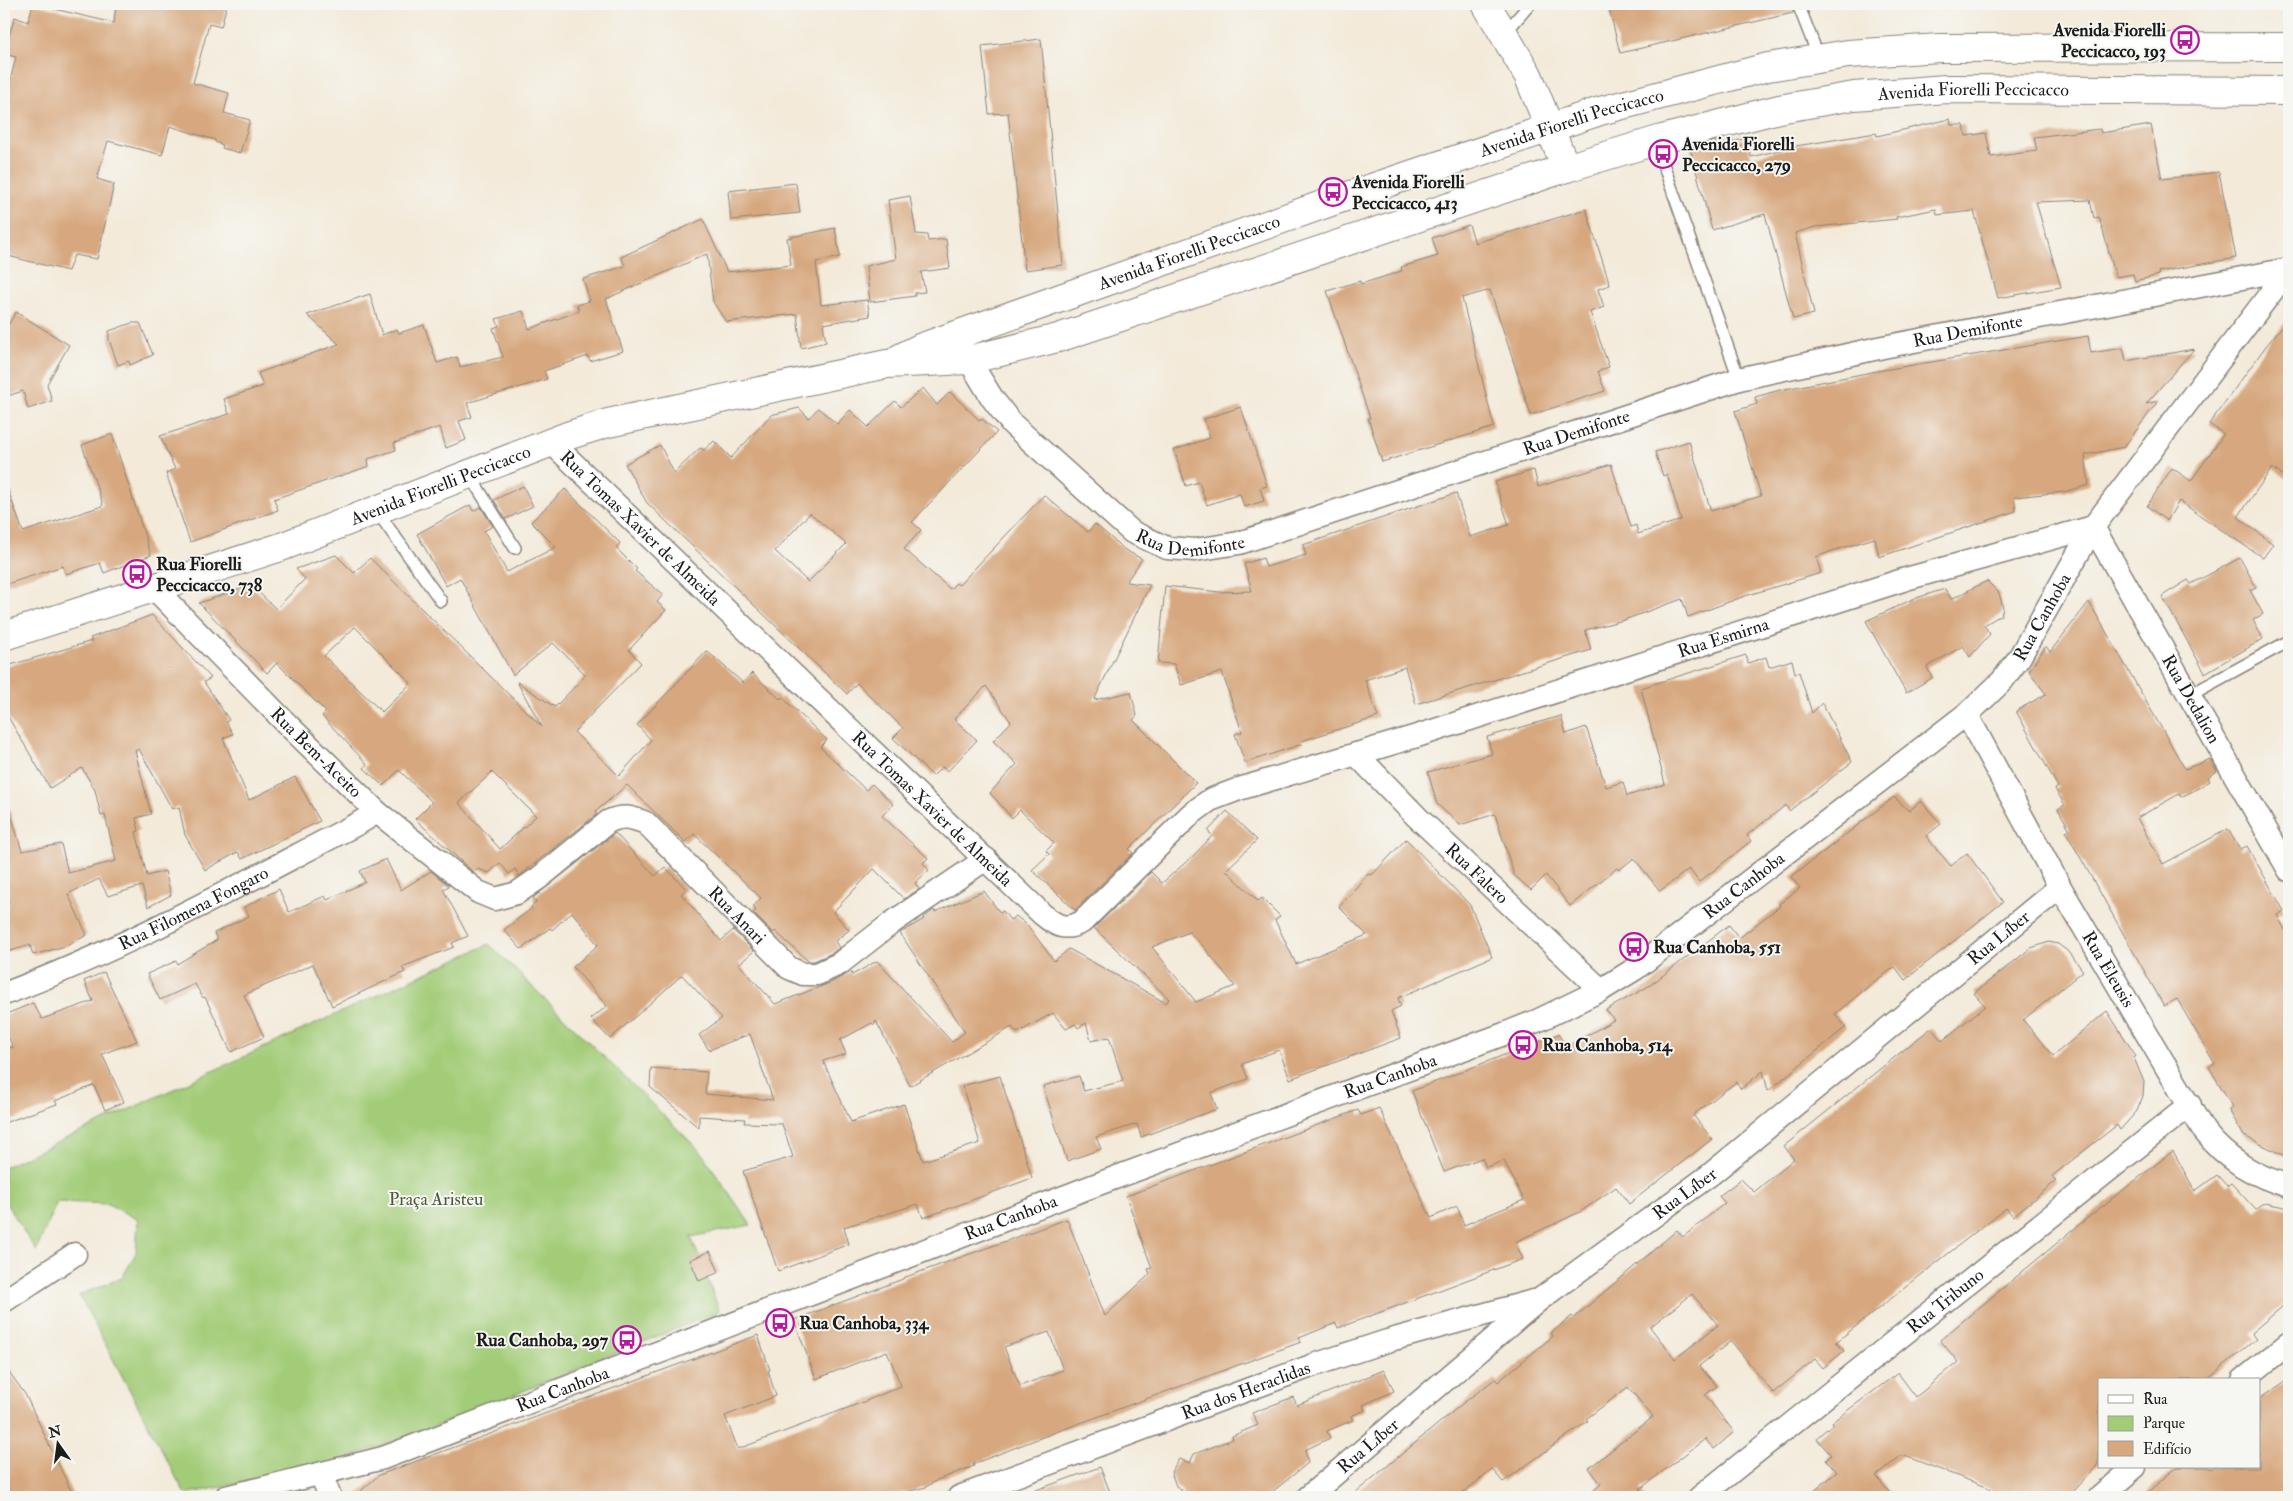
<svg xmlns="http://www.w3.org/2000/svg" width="2293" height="1501" font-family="'IM FELL Double Pica',serif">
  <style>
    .green { fill: #a2cc77; stroke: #5f744a }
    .building { fill: #d7a87f; fill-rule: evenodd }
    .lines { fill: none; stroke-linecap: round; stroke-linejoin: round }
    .lane-casing { stroke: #88837a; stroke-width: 14 }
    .street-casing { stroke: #88837a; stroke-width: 25 }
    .secondary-casing { stroke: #88837a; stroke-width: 30 }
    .lane { stroke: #fff; stroke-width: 11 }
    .street { stroke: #fff; stroke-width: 22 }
    .secondary { stroke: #fff; stroke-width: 28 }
    .labels { text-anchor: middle; stroke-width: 4; stroke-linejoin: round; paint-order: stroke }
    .poi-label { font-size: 18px; font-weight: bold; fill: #1c1c1c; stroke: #f6f6f2; text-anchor: start }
    .street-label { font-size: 18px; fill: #1c1c1c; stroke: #f6f6f2 }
    .park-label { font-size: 18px; fill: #4b5a3c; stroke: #f6f6f2 }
  </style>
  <rect width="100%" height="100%" fill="#f6f6f2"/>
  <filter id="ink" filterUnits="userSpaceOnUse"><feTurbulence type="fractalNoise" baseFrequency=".02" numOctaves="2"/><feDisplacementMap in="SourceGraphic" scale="10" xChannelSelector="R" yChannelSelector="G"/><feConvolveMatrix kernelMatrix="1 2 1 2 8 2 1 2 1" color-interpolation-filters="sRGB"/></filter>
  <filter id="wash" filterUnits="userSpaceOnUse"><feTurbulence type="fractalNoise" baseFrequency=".0096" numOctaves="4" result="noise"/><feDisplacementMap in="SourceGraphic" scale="20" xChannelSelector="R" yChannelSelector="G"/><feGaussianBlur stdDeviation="1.12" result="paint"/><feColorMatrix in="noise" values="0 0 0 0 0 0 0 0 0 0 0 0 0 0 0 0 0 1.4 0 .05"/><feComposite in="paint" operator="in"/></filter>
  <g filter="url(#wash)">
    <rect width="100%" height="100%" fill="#f3ead9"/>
    <path class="green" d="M489,944L701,1152L751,1225L691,1237L720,1311L445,1423L320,1468L185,1494L79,1295L122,1278L136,1253L138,1220L108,1204L57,1202L36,1251L4,1200V1167Z"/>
    <g id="blocks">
      <g class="building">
        <path d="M33,4L114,23L116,4H227L221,27L209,24L193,83L229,93L224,113L250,120L240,153L222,148L223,145L215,142V140L170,126L162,155L108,141L97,179L114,184L97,259L74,255L68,271L4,255V106L16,57L4,54V52L15,17L28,22Z"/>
        <path d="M1608,4H1791L1793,13L1620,53Z"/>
        <path d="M1041,39L1063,265L1025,270L1008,113L989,114L982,46Z"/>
        <path d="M1950,119L1951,125H1964L1966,136L1986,133L1991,157L2037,151L2034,137L2100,129L2101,133L2151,125L2162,179L2219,172L2236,258L2158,272L2159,275L2135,281L2133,274L2116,277L2099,217L2094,218L2090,200L2036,202L2061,287L1998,298L1974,211L1937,215L1936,209L1896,217L1897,219L1815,227L1795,233L1814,314L1793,319L1765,214L1712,230L1690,148L1715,141L1717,146L1747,138L1751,157L1796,146L1876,133L1877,136Z"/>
        <path d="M796,183L800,213L731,220L728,191Z"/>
        <path d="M910,196L916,234L927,235L928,241L946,239L950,268L921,272L925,292L915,293V296L870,302L866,266L896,259L888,200Z"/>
        <path d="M1586,209L1610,285L1598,289L1604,307L1590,312L1609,367L1598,371L1605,391L1531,415L1490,290L1462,298L1494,427L1382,462L1368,418H1370L1327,291L1360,281L1361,284L1402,271L1401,267L1438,256L1432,238L1469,225L1475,243Z"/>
        <path d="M703,219L727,272L791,265L787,238L835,228L840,257L816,262L821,305L867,300L870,316L823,324L826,342L801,348L797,314L726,322L713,302L707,254L606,299L623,351L590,361L588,356L544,371L547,379L467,403L472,417L459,421L466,440L446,448L440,427L394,443L396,450L368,459L369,466L274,499L278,510L190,542L166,473L175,469L160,436L229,414L224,399L263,386L258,373L339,344L307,315L370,294L382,335L397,329L399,333L424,325L437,363L457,357L460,367L503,357L493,328L499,326L496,319L523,311L529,329L579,311L577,305L590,301L583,279L625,266L621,257Z"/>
        <path d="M16,312L69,345L47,384L52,401L28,409L23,391L4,397V332Z"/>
        <path d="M2289,318V480L2272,468L2238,517L2273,544L2263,558L2179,501L2167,521L2147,506L2172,468L2191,481L2224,434L2209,424L2266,346Z"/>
        <path d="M132,323H140L153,355L130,365L129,361L118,365L109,340V331Z"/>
        <path d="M2088,336L2091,353L2123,348L2126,361L2194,349L2146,404L2158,401L2124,447L2085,455L2089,485L2064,492L2014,497L2016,511L1879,557L1875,538L1835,550L1816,557L1821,573L1745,596L1688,617L1682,599L1624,620L1585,630L1591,650L1416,704L1405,667L1365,680L1378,717L1301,741L1302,744L1245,763L1235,734L1242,732L1222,672L1181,685L1174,664L1158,663L1165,586L1219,592L1252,591L1244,564L1263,558L1266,567L1306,555L1303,545L1456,493L1470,537L1509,525L1495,482L1534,470L1538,487L1611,464L1631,527L1636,525L1638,534L1681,520L1667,474L1663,476L1655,452L1689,441L1711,511L1761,496L1735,411L1757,404L1755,397L1780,390L1877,371Z"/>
        <path d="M923,388L937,405L950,392L980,421L982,419L997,432L912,522L921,530L904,549L950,589L956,583L959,585L1044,495L1088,532L1095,524L1125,550L1142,559L1126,582L1150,585L1094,700L1131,692L1137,716L1133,720L1196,783L1129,849L1133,853L1075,910L1032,870L1049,854L1046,851L1054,843L1020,810L1012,818L990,793L1017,764L993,741L1011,722L986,686L954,719L977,740L948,771L942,767L933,776L893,738L903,728L857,683L847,694L647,503L625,464L660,445L674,473L700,448L704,450L714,441L731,458L771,415L799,408L809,418L818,408L837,424L850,410L868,427L895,401L901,407ZM810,513L846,544L808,582L775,551Z"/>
        <path d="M1241,407L1267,486L1260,488L1264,501L1244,507L1240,494L1207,505L1199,482L1186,486L1174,450L1210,438L1204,419Z"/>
        <path d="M112,434L151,555L104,573L100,563L66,574L63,566L4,585V487H7L23,532L102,506L103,504L82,445Z"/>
        <path d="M523,486L533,506L506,519L494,500Z"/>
        <path d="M565,489L620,543L616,548L637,569L635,571L663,595L657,602L666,610L629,650L641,663L574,732L619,776L651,740L637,725L707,651L743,683L752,673L780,699L782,697L827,740L820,747L866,790L872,784L893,804L882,816L928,858L923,863L929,870L915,883L919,889L904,899L874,869L833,912L849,930L835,941L839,948L832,953L814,961H808L775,931L773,933L753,913L756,910L753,907L761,898L694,834L685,842L627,785L595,812L597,814L519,876L515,869L509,874L500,863L489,873L478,869L473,872L415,819L432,802L399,770L383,786L364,768L367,764L322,716L326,712L277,663L267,673L199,603L251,585L276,609L305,579L296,569L336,555L354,573L370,558L542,727L517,682L555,707L586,675L553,643L513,675L460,578L446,586L417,534L470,505L473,511L481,507L493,526L484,531L507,572L556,547L531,522ZM355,627L411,683L382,712L324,656ZM492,772L536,816L500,849L459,803Z"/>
        <path d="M2240,558L2256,587L2250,590L2263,614L2253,620L2263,639L2205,673L2162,596L2188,580L2191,584Z"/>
        <path d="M1987,581L1999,593L2003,608L2001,615L1984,625L1990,634L1970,657L1963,646L1927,667L1932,678L1906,693L1866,621L1913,599L1945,589L1951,599Z"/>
        <path d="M2089,602L2185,769L2210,759L2217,771L2208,777L2210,781L2193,791L2181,797L2179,794L2137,818L2163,864L2228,829L2240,850L2247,846L2284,911L2277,915L2289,937V1158L2244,1136L2229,1110L2233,1107L2209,1067L2215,1064L2177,999L2164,1006L2066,832L2070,830L2058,809L2065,805L2055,789L2058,787L2016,711L2046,694L2029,671L2046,646L2050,652Z"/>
        <path d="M152,615L211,678L204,682L229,720L226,722L233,734L223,738L249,800L295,777L320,821L242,859L238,852L205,870L185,835L179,807L172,809L139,749L135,751L151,814L136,818L139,831L136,832L147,876L165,871L171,895L148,907L142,886L108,896L99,879L68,894L87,935L66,946L33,955L30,945L4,953V906L9,904L4,887V809L9,808L22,851L61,844L68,873L116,861L105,815L101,816L95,790L82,768L50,788L4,710V667L92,641L90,638Z"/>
        <path d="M1746,655L1748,663L1766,657L1769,667L1792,660L1795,673L1799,672L1812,713L1822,703L1852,762L1789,811L1786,805L1747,835L1751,841L1699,882L1689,869L1660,891L1634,858L1619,870L1617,868L1570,906L1546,875L1531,890L1514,875L1495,814L1460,825L1437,804L1428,772L1492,754L1487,737L1561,716L1566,734L1586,727L1606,787L1623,782L1627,796L1665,784L1641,688Z"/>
        <path d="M1894,797L1909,811L1921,801L1941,824L1926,836L1938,851L1951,866L1967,853L2003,902L1905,980L1895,967L1875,981L1835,1014L1846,1027L1768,1091L1763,1071L1741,1089L1736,1082L1693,1115L1712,1139L1629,1204L1616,1187L1580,1212L1515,1242L1523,1259L1338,1328L1336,1323L1299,1338L1301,1342L1045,1436L973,1464L974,1466L937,1480L926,1487L886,1497H354L379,1475L758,1335L770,1370L768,1371L776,1396L725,1416L738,1449L866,1401L901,1386L887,1351L816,1379L794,1320L903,1279V1278L1067,1219L1105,1316L1150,1274L1148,1269L1152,1268L1126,1196L1358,1110L1361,1115L1379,1108L1431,1218L1457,1206L1464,1225L1524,1200L1504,1161L1486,1167L1482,1158L1444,1172L1412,1091L1558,1034L1567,1047L1614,1020L1606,1010L1649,986L1729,925L1739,938L1780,906L1779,904L1800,888L1791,877ZM1049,1332L1063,1370L1020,1386L1004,1347Z"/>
        <path d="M1227,811L1257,840L1226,870L1258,901L1262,898L1280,916L1275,920L1296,964L1367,935L1339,907L1367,875L1373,874L1406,839L1470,905L1492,957L1398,998L1401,1006L1391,1011L1401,1038L1290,1079L1279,1050L1242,1064L1248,1079L1211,1093L1217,1109L1141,1137L1137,1124L1096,1137L1101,1149L1067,1161L1043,1086L1079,1076L1084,1091L1123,1081L1109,1037L1091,1041L1086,1023L1078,1028L1075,1024L1066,1029L1053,1013L1017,1033L1012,1027L910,1086L876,1021L874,1025L872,1023L840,1040L846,1054L823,1061L851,1122L904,1104L923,1161L980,1143L962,1086L1000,1076L1032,1178L923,1218L918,1204L844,1227L849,1244L778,1271L743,1171L793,1157L782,1124L744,1123L745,1119L699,1116V1128L650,1087L651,1068L707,1072L705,1094L773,1100L750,1034L709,1050L699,1035L722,1018L682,975L610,1039L591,1019L607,1006L573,967L598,945L572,912L552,930L550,928L521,949L504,930L532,908L531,907L536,903L533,898L615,833L655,876L665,867L686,889L681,894L721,941L733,930L754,951L739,964L775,1004L830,983L851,972L852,975L877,961L952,1042L965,1032L900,933L924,919L923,918L934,910L935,912L984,891L1000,913L1003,911L1010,920L1016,916L1028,926L1054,961L1069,949L1166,1003L1169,999L1094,928L1151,872L1162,883L1193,856L1212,836L1208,831ZM1189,932L1203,946L1235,986L1196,1002L1152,947Z"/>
        <path d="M386,859L401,890L431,871L449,886L443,889L468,936L452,943L454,947L402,967L405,972L332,1006L313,964L244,995L264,1037L231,1052L205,997L203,998L195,984L160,1000L147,974L176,961L177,964L217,940L214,933L249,916L244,907L279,889L289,912L325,896L327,900L365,882L360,871Z"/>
        <path d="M2049,942L2058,944L2070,953L2083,971L2023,1020L2053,1056L2107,1011L2136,1056L2134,1058L2144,1082L2143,1096L2137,1111L2120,1130L2117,1125L2052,1176L2056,1181L2013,1216L2006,1208L1836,1342L1844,1351L1823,1368L1815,1359L1773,1393L1731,1341L1699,1366L1717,1386L1705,1395L1734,1432L1714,1449L1705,1439L1640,1489L1646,1497H1586L1601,1484L1589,1468L1653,1417L1628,1387L1586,1419L1588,1421L1503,1482L1492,1469L1458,1497H1350L1462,1404L1495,1379L1498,1382L1553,1336L1551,1333L1572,1316L1574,1318L1677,1230L1683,1237L1725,1203L1719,1196L1741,1179L1754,1192L1794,1159L1784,1146L1931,1028L1942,1041L1985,1006L1974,993L2031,948ZM1692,1294L1718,1325L1675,1359L1650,1327Z"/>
        <path d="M104,972L137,1041L102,1054L124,1102L105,1110L94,1085L55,1101L57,1104L4,1123V1050L13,1047L4,1028V1015L33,1003L42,1019L93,1001L84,981Z"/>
        <path d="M2173,1151L2195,1191L2217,1175L2227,1186L2231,1183L2256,1210L2265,1203L2289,1208V1301L2251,1333L2256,1339L2206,1380H2099V1464L2067,1497H2012L1902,1455L1876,1476L1893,1497H1807L1837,1472L1826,1459L1831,1455L1816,1438L1833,1424L1832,1422L1898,1373L1916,1397L1958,1362L1940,1340L2086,1219Z"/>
        <path d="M710,1251L719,1272L699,1281L690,1260Z"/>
        <path d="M4,1365L25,1394L74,1497H4Z"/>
        <path d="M1384,1370L1394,1391L1363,1405L1365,1410L1351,1416L1353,1420L1327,1431L1330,1438L1305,1450L1308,1463L1266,1497H1184L1181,1489L1176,1486L1171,1472L1179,1459L1190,1463L1194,1454L1233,1439L1232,1436L1258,1425L1252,1413L1293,1397L1297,1405Z"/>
        <path d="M2289,1379V1497H2142L2177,1467H2259V1399Z"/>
        <path d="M1100,1467L1112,1497H1026L1025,1494Z"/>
      </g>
    </g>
  </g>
  <g filter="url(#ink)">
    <use href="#blocks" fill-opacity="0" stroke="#88837a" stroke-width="1"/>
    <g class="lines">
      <defs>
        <g id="lane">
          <path d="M1798,4L1819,58"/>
          <path d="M1504,34L1530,4"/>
          <path d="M1655,141L1739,379"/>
          <path d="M469,474L515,548"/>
          <path d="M376,510L441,601"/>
          <path d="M2190,695L2289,641"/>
        </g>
        <g id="street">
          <path id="s1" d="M961,347L992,398L1012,424L1132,532L1167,548L1195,550L1239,543L1739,379L1883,347L2289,269"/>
          <path id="s2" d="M551,442L1042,914C1056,926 1065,931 1082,922L1191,814L1210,800L1239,789L1417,736L1906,579L2093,527L2289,870"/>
          <path id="s3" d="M154,588L287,724L377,812L478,892L495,899L517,893L539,878L609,821C623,815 631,817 646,823L789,968L803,974H817L839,964L893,922L986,859"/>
          <path id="s4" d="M1967,715L2060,887L2204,1131C2227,1160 2254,1176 2289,1186"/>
          <path id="s5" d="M1356,754L1417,817L1601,990"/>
          <path id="s6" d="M4,994C127,948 243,883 359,823L377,812"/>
          <path d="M4,1301L75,1254"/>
          <path d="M2243,1380L2289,1343"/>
          <path d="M321,1474L330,1497"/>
          <path id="s7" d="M226,1497L383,1458L1090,1187L1504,1034L1539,1020L1601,990L1635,969L1973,709L2002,681L2019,658L2093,527L2289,269"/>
          <path id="s8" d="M959,1497L1314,1365L1387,1341L1533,1301"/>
          <path id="s9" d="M1308,1497L1539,1300L1711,1174L2060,887"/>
          <path id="s10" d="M1700,1497L2190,1105"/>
          <path d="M2100,1497L2135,1467"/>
        </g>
        <g id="secondary">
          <path d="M1486,4L1528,75L1566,168"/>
          <path id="s11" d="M900,358L920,348L1339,199L1600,111L1768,67L1848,54L1940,48L2289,47"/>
          <path id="s12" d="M4,636L281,547L570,435L608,423L887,364L968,360L1058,338L1566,168L1662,139L1779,109L1854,96L1946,89L2289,91"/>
        </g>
      </defs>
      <use href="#lane" class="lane-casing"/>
      <use href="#street" class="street-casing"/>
      <use href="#secondary" class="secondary-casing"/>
      <use href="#lane" class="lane"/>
      <use href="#street" class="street"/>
      <use href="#secondary" class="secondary"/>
    </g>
  </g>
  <defs>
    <symbol id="bus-ring" viewBox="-11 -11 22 22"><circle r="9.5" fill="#f6f6f2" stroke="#b5179e" stroke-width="1.5"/><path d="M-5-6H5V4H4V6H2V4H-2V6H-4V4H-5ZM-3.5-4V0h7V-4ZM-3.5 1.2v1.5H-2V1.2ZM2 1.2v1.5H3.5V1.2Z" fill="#b5179e"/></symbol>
  </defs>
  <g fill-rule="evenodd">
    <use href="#bus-ring" x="2169" y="24" width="32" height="32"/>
    <use href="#bus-ring" x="1647" y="138" width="32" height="32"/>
    <use href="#bus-ring" x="1317" y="176" width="32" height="32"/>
    <use href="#bus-ring" x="121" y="558" width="32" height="32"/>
    <use href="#bus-ring" x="1618" y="931" width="32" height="32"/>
    <use href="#bus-ring" x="1507" y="1029" width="32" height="32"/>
    <use href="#bus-ring" x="764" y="1307" width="32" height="32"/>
    <use href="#bus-ring" x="611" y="1324" width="32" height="32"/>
  </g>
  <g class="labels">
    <g class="poi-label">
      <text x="2166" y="36" text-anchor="end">Avenida Fiorelli<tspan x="2166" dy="21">Peccicacco, 193</tspan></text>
      <text x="1682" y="150">Avenida Fiorelli<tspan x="1682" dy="21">Peccicacco, 279</tspan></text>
      <text x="1352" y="188">Avenida Fiorelli<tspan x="1352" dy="21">Peccicacco, 413</tspan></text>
      <text x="156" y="570">Rua Fiorelli<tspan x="156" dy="21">Peccicacco, 738</tspan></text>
      <text x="1653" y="953">Rua Canhoba, 551</text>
      <text x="1542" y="1051">Rua Canhoba, 514</text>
      <text x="799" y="1329">Rua Canhoba, 334</text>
      <text x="608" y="1346" text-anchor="end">Rua Canhoba, 297</text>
    </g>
    <g class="street-label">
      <text dy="6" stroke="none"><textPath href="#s12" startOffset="2052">Avenida Fiorelli Peccicacco</textPath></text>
      <text dy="6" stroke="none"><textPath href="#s11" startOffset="712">Avenida Fiorelli Peccicacco</textPath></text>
      <text dy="6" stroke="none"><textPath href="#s11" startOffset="308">Avenida Fiorelli Peccicacco</textPath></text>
      <text dy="6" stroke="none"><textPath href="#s1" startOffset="1125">Rua Demifonte</textPath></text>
      <text dy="6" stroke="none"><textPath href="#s1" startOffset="720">Rua Demifonte</textPath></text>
      <text dy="6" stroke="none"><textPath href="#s12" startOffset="462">Avenida Fiorelli Peccicacco</textPath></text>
      <text dy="6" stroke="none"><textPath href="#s2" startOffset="124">Rua Tomas Xavier de Almeida</textPath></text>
      <text dy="6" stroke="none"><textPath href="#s1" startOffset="315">Rua Demifonte</textPath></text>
      <text dy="6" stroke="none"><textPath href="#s7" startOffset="2049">Rua Canhoba</textPath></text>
      <text dy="6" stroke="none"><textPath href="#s2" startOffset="1441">Rua Esmirna</textPath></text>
      <text dy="6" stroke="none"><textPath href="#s2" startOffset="2025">Rua Dedalion</textPath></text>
      <text dy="6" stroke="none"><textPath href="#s3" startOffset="231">Rua Bem-Aceito</textPath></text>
      <text dy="6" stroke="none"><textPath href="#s2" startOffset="529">Rua Tomas Xavier de Almeida</textPath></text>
      <text dy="6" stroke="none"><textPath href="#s5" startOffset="170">Rua Falero</textPath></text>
      <text dy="6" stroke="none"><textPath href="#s7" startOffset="1644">Rua Canhoba</textPath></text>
      <text dy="6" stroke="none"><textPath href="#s6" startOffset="208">Rua Filomena Fongaro</textPath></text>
      <text dy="6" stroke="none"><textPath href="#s3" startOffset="771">Rua Anari</textPath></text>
      <text dy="6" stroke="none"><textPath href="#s9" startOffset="889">Rua Líber</textPath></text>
      <text dy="6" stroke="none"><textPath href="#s4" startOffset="291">Rua Eleusis</textPath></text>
      <text dy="6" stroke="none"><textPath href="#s7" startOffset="1239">Rua Canhoba</textPath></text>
      <text dy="6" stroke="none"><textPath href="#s9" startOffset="484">Rua Líber</textPath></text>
      <text dy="6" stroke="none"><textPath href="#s7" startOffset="834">Rua Canhoba</textPath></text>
      <text dy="6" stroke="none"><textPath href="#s10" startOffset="314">Rua Tribuno</textPath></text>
      <text dy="6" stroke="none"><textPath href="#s7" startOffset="354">Rua Canhoba</textPath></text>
      <text dy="6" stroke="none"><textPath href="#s8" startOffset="306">Rua dos Heraclidas</textPath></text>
      <text dy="6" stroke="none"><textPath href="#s9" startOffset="79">Rua Líber</textPath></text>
    </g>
    <g class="park-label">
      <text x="436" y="1205">Praça Aristeu</text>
    </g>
  </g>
  <rect width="2293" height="1501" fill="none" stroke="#f6f6f2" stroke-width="20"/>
  <rect x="2098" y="1378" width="162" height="90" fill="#f6f6f2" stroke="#9f9f9c"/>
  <rect x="2108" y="1395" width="25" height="8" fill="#ffffff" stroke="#9f9f9c"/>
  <text x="2143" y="1404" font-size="15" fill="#1c1c1c">Rua</text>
  <rect x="2108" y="1416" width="25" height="15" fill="#a2cc77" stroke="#9f9f9c"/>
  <text x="2143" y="1428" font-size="15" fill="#1c1c1c">Parque</text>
  <rect x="2108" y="1441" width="25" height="15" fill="#d7a87f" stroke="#9f9f9c"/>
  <text x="2143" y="1454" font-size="15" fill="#1c1c1c">Edifício</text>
  <g transform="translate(58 1444) rotate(346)" stroke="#f6f6f2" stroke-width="4" paint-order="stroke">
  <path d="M0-4L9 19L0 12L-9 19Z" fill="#1c1c1c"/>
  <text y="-8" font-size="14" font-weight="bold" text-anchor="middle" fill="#1c1c1c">N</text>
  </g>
</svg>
